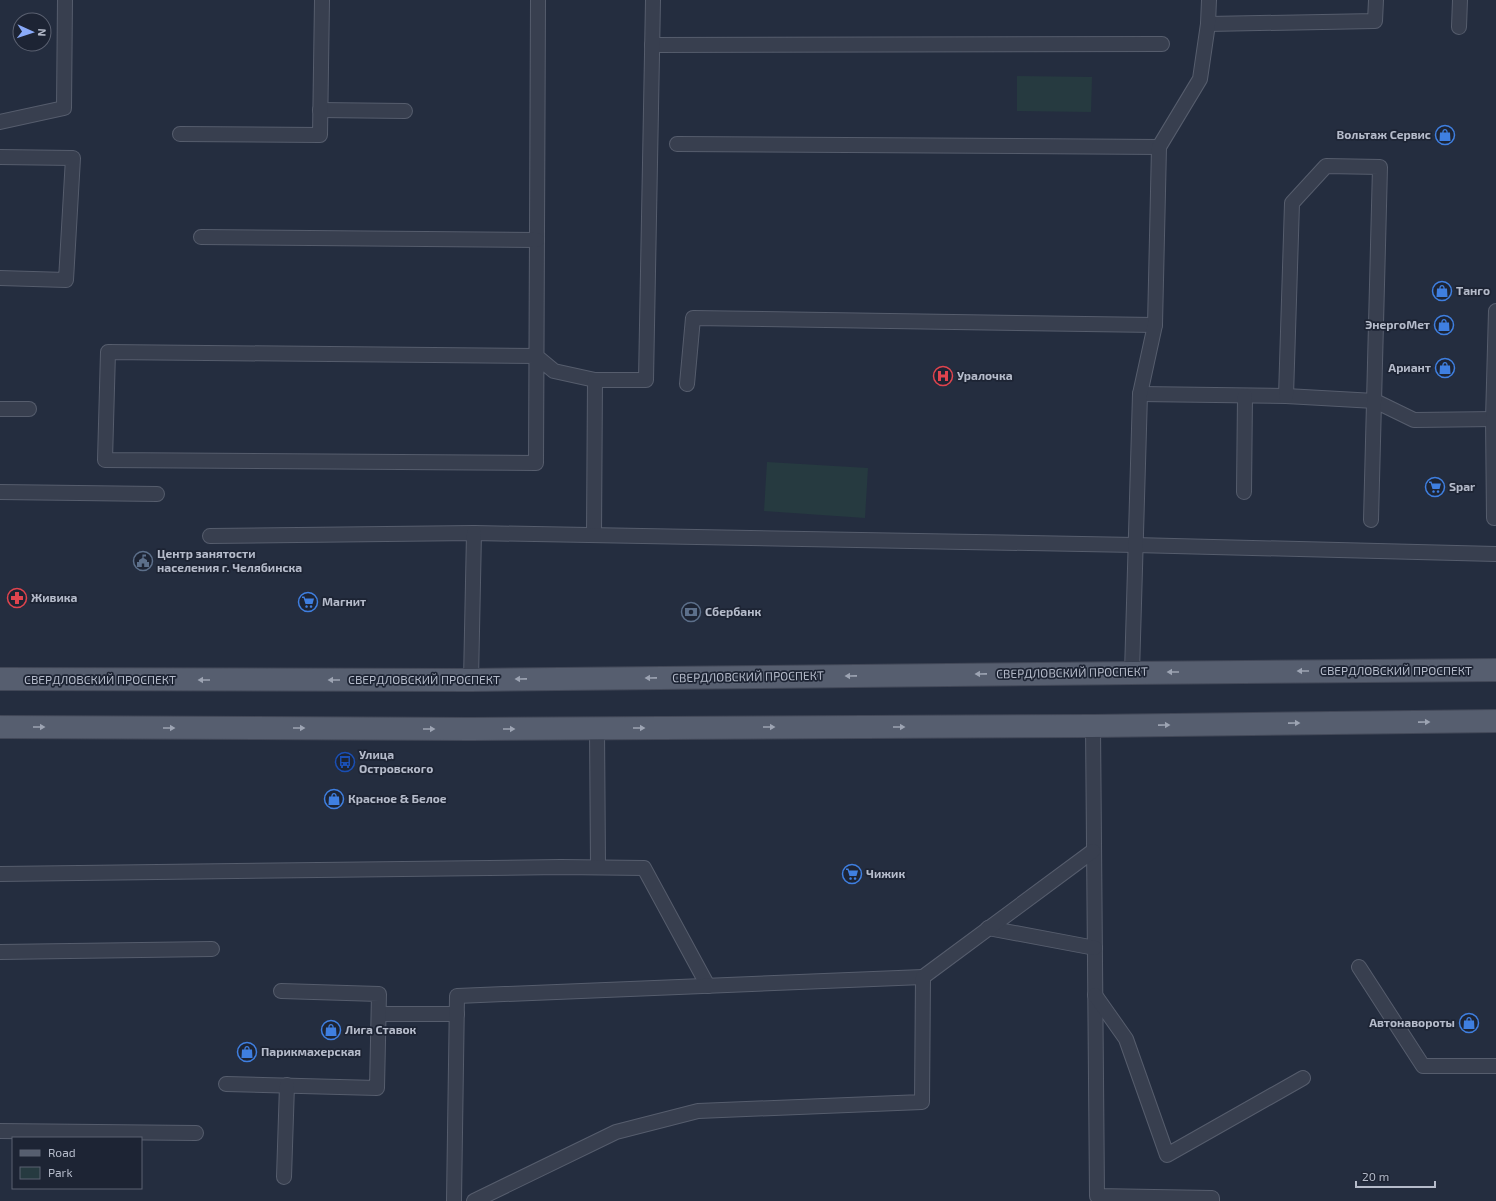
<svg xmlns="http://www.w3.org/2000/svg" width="1496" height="1201" font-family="'Exo 2',sans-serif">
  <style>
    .green { fill: #263a40 }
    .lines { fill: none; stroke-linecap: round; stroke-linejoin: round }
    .lane-casing { stroke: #565d6d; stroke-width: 16 }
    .primary-casing { stroke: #424858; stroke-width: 24 }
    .lane { stroke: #383f4f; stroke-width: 14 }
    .primary { stroke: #565e6f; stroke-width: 22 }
    .oneway { fill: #9da4b3 }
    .labels { text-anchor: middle; stroke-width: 3.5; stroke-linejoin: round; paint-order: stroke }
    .poi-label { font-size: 12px; font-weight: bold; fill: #b5bbca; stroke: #1d2434; text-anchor: start }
    .street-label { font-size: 12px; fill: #b5bbca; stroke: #1d2434 }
  </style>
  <rect width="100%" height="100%" fill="#242d3f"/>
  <g class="green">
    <path d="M1017,76L1092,77L1091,112L1017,111Z"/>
    <path d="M767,462L868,468L865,518L764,511Z"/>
  </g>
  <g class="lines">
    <defs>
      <g id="lane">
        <path d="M538,0C537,154 537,309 536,463L105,460L108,352L536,356L554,371L595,380"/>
        <path d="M1208,24L1375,21L1376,0"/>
        <path d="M1459,27L1460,0"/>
        <path d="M652,45L1162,44"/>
        <path d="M320,110L405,111"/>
        <path d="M0,122L64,108L65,0"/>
        <path d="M180,134L320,135L322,0"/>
        <path d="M677,144L1159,147"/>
        <path d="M0,157L73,158L66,280L0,278"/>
        <path d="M201,237L537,240"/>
        <path d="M687,384L693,318L1155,325"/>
        <path d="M1140,394L1286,396L1375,401L1414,420L1496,419"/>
        <path d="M1286,396L1292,203L1326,166L1380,167L1371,520"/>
        <path d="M0,409H29"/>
        <path d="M0,492L157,494"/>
        <path d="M1244,492L1245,396"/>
        <path d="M1494,518L1493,419L1496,311"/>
        <path d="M594,535L595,380H646L653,0"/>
        <path d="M210,536L474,533L1135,545L1496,554"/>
        <path d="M1132,673L1140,394L1155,325L1159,147L1200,79L1208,24L1209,0"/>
        <path d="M471,680L474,533"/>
        <path d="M1093,726L1097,1196L1212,1198V1201"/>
        <path d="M597,728L598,866"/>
        <path d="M0,874L561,867L644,868L708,986"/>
        <path d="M988,928L1095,948"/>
        <path d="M0,952L212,949"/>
        <path d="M1359,967L1423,1066H1496"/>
        <path d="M1095,995L1126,1039L1167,1155L1303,1078"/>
        <path d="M379,1014H457"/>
        <path d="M226,1084L377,1088L379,994L281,991"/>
        <path d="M0,1131L196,1133"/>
        <path d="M284,1177L287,1085"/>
        <path d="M454,1201L457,996L923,977"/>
        <path d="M474,1201L616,1132L698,1111L922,1102L923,977L1093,851"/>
      </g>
      <g id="primary">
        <path d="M0,679L471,680L1132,673L1496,670"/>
        <path d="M0,727L470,729L1093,726L1496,721"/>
      </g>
    </defs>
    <use href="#lane" class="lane-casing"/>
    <use href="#primary" class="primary-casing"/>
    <use href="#lane" class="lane"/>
    <use href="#primary" class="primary"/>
  </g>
  <defs><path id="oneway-solid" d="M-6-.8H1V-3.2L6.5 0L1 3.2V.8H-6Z"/></defs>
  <g class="oneway">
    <use href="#oneway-solid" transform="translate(1303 671) rotate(180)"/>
    <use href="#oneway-solid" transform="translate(1173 672) rotate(180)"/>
    <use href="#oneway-solid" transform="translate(981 674) rotate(179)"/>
    <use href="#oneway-solid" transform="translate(851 676) rotate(179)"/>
    <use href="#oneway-solid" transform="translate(651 678) rotate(179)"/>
    <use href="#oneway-solid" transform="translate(521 679) rotate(179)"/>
    <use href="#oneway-solid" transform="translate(204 680) rotate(-180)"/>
    <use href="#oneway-solid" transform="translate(334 680) rotate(-180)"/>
    <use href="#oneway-solid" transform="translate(1424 722) rotate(-1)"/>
    <use href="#oneway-solid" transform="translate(1294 723) rotate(-1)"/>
    <use href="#oneway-solid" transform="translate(1164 725) rotate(-1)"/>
    <use href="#oneway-solid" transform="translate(39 727)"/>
    <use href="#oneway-solid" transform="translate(769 727)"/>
    <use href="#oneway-solid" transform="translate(899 727)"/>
    <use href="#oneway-solid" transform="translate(169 728)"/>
    <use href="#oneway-solid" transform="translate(299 728)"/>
    <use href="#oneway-solid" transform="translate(639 728)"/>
    <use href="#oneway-solid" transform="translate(429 729)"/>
    <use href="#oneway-solid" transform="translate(509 729)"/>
  </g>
  <defs>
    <symbol id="shop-ring" viewBox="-11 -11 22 22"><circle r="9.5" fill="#1d2434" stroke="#3f7fe0" stroke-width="1.5"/><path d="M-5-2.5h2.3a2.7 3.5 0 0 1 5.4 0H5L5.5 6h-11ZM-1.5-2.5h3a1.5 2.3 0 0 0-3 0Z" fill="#3f7fe0"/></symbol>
    <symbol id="hospital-ring" viewBox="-11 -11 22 22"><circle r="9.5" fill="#1d2434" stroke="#e0444e" stroke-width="1.5"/><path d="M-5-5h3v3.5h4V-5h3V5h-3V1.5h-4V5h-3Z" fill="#e0444e"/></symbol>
    <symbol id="supermarket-ring" viewBox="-11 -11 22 22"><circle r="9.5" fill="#1d2434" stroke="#3f7fe0" stroke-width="1.5"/><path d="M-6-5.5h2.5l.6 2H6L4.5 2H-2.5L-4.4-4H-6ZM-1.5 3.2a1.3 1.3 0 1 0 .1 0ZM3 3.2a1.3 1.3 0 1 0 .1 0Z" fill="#3f7fe0"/></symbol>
    <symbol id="civic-ring" viewBox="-11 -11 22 22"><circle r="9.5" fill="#1d2434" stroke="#5c6f8a" stroke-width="1.5"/><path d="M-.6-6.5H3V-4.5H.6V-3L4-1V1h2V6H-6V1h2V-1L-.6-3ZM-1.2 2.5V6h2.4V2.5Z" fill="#5c6f8a"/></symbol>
    <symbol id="pharmacy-ring" viewBox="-11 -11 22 22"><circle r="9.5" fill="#1d2434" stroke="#e0444e" stroke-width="1.5"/><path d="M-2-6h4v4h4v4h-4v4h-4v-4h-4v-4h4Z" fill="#e0444e"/></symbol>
    <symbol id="bank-ring" viewBox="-11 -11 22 22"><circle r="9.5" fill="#1d2434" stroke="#5c6f8a" stroke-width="1.5"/><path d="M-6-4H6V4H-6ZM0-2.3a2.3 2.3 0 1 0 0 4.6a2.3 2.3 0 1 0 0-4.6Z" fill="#5c6f8a"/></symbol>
    <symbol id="bus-ring" viewBox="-11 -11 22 22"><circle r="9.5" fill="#1d2434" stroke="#1a4fb4" stroke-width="1.5"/><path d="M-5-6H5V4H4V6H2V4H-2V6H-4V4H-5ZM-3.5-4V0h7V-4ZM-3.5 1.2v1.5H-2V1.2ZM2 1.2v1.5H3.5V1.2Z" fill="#1a4fb4"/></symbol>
  </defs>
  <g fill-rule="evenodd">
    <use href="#shop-ring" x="1434" y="124" width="22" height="22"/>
    <use href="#shop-ring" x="1431" y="280" width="22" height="22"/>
    <use href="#shop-ring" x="1433" y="314" width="22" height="22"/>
    <use href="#shop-ring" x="1434" y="357" width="22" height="22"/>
    <use href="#hospital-ring" x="932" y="365" width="22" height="22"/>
    <use href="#supermarket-ring" x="1424" y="476" width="22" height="22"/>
    <use href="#civic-ring" x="132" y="550" width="22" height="22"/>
    <use href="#pharmacy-ring" x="6" y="587" width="22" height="22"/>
    <use href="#supermarket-ring" x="297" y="591" width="22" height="22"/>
    <use href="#bank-ring" x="680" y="601" width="22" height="22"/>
    <use href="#bus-ring" x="334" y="751" width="22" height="22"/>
    <use href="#shop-ring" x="323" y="788" width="22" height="22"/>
    <use href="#supermarket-ring" x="841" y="863" width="22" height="22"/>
    <use href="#shop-ring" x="1458" y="1012" width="22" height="22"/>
    <use href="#shop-ring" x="320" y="1019" width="22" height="22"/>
    <use href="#shop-ring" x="236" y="1041" width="22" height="22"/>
  </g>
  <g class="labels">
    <g class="poi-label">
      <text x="1431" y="139" text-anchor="end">Вольтаж Сервис</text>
      <text x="1456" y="295">Танго</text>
      <text x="1430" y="329" text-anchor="end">ЭнергоMет</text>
      <text x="1431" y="372" text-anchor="end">Ариант</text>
      <text x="957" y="380">Уралочка</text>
      <text x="1449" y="491">Spar</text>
      <text x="157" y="558">Центр занятости<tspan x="157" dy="14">населения г. Челябинска</tspan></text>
      <text x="31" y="602">Живика</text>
      <text x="322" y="606">Магнит</text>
      <text x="705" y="616">Сбербанк</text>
      <text x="359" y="759">Улица<tspan x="359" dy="14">Островского</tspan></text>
      <text x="348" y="803">Красное &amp; Белое</text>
      <text x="866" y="878">Чижик</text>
      <text x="1455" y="1027" text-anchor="end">Автонавороты</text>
      <text x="345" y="1034">Лига Ставок</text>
      <text x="261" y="1056">Парикмахерская</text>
    </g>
    <g class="street-label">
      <text x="1396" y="675">СВЕРДЛОВСКИЙ ПРОСПЕКТ</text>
      <text transform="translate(1072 673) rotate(-1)" y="4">СВЕРДЛОВСКИЙ ПРОСПЕКТ</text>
      <text transform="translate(748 677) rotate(-1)" y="4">СВЕРДЛОВСКИЙ ПРОСПЕКТ</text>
      <text x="100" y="684">СВЕРДЛОВСКИЙ ПРОСПЕКТ</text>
      <text x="424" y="684">СВЕРДЛОВСКИЙ ПРОСПЕКТ</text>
    </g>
  </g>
  <rect x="12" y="1137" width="130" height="52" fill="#1d2434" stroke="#5a6070"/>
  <rect x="20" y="1150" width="20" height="6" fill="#565e6f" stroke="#5a6070"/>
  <text x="48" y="1157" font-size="12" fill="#b5bbca">Road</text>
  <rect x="20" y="1167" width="20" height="12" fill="#263a40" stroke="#5a6070"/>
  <text x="48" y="1177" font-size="12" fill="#b5bbca">Park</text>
  <g transform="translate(32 32) rotate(93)"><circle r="19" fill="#1d2434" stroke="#5a6070"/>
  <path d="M0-3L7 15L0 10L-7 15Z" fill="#8aaaf9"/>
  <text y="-6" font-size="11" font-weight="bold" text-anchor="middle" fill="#b5bbca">N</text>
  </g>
  <path d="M1356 1181v6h79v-6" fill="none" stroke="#b5bbca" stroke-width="2"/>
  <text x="1362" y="1181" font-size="12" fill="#b5bbca" stroke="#1d2434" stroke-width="3" paint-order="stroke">20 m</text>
</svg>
